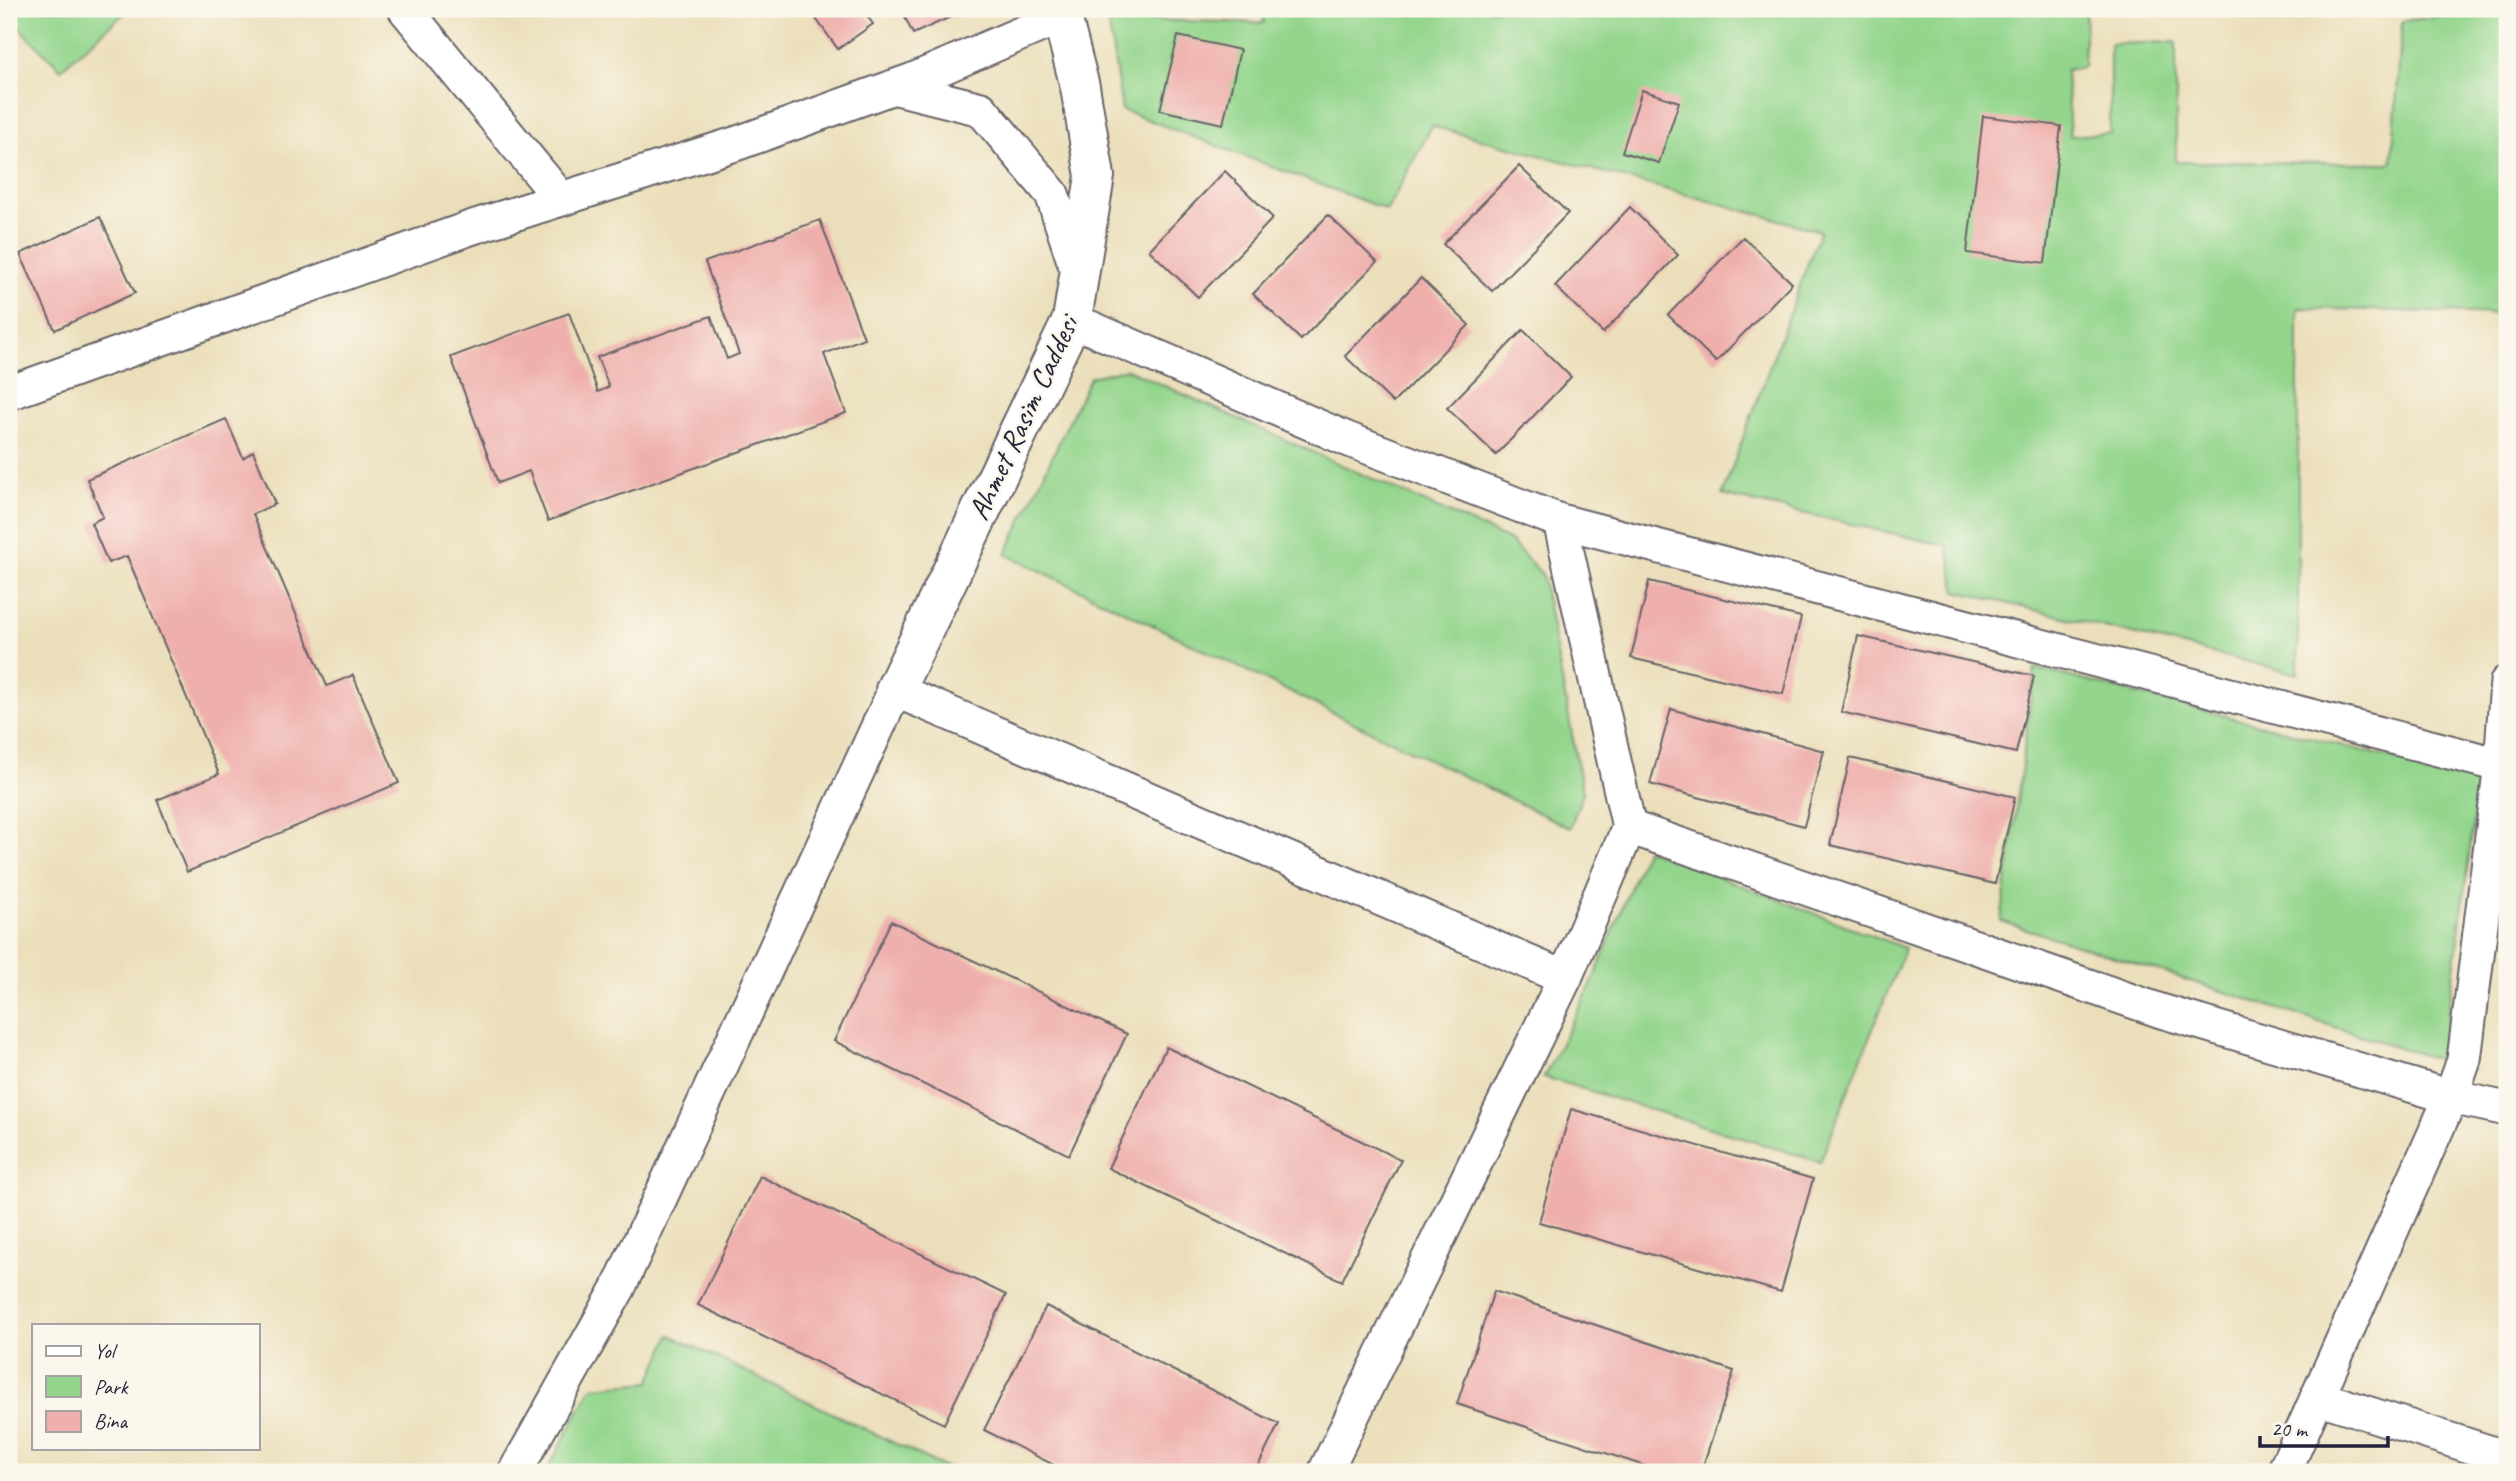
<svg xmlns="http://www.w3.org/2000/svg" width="2516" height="1481" font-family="Caveat,sans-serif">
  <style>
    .green { fill: #93d58c; stroke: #5a7c64; stroke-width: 2 }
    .building { fill: #efb0ad }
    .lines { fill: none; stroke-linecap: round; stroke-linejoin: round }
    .minor-casing { stroke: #686468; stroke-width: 37 }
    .tertiary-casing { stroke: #686468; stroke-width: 42 }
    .minor { stroke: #fff; stroke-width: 33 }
    .tertiary { stroke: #fff; stroke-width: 38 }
    .labels { text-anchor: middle; stroke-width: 5; stroke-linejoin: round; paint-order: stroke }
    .street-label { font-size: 30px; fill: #22223b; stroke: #fbf7ec }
  </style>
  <rect width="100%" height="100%" fill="#fbf7ec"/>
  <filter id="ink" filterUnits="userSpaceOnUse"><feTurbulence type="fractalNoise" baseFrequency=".0143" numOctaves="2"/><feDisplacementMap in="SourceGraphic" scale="14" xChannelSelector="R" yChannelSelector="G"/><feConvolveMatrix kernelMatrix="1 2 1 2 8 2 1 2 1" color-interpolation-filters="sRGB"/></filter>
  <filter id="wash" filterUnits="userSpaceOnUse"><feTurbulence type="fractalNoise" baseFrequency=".00686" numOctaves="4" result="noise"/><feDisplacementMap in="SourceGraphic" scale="28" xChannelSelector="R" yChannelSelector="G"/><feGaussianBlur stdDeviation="1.57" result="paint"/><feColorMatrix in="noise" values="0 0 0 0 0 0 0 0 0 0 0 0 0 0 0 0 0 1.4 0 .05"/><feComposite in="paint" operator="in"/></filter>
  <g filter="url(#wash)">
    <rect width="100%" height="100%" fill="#ebdfbb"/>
    <g class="green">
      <path d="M9,9H129L61,69L9,18Z"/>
      <path d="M1262,9H2086L2084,67L2066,70L2070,136L2110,133V44L2176,42V162L2392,163L2402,21L2507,9V314L2298,308V674L1956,591L1948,546L1722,495L1820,231L1432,126L1387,210L1122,110L1108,19L1264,23Z"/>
      <path d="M1127,369L1509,540L1542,574L1583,793L1570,828L1006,554L1090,377Z"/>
      <path d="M2035,668L2479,780L2442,1061L2001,921Z"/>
      <path d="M1646,849L1905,948L1820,1162L1544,1077L1592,983Z"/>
      <path d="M670,1335L954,1472H546L592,1387L650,1382Z"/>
    </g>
    <g id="blocks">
      <g class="building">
        <path d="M809,9H862L873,24L838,49Z"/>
        <path d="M901,9H968L913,34Z"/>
        <path d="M1178,36L1240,50L1223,124L1160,110Z"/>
        <path d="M1642,90L1679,102L1659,163L1622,152Z"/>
        <path d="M1983,116L2061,126L2045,263L1967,253Z"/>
        <path d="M1519,166L1568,213L1492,291L1443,244Z"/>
        <path d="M1225,171L1273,218L1198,297L1149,250Z"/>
        <path d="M1630,207L1678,255L1603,333L1555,286Z"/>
        <path d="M1328,215L1377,262L1301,340L1253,294Z"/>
        <path d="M100,217L135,293L55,330L20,254Z"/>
        <path d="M820,220L864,338L824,354L846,413L548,521L529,471L498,483L451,357L569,313L598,392L609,387L597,357L711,316L727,359L739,354L705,262Z"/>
        <path d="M1743,237L1792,283L1716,362L1668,315Z"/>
        <path d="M1421,278L1469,325L1393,403L1345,356Z"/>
        <path d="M1523,330L1571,377L1496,455L1447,408Z"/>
        <path d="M226,419L243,458L253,451L275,504L253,514L327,686L353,675L399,783L187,872L157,800L219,774L127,556L108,563L91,523L103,517L87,479Z"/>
        <path d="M1649,581L1801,617L1783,694L1631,658Z"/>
        <path d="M1858,636L2034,676L2016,753L1841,712Z"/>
        <path d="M1671,709L1824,751L1804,826L1650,784Z"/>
        <path d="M1850,758L2015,797L1995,884L1830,845Z"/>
        <path d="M891,921L1127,1034L1069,1155L834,1041Z"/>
        <path d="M1166,1047L1401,1160L1342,1281L1108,1168Z"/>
        <path d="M1571,1109L1813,1179L1781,1292L1539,1222Z"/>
        <path d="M760,1176L1006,1295L944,1424L698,1305Z"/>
        <path d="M1494,1291L1734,1371L1701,1472H1663L1457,1404Z"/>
        <path d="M1046,1306L1279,1424L1255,1472H1068L984,1430Z"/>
      </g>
    </g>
  </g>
  <g filter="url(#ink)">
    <use href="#blocks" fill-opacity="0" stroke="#686468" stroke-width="2"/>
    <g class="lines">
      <defs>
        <g id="minor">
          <path d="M405,9L561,199"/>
          <path d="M893,87L981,109L1052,194L1079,276"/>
          <path d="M1072,320L1347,439L1560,521L2488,762L2507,764"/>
          <path d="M9,393L470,228L738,143L913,80L1062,16"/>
          <path d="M1629,827L2161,1011L2451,1097L2507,1109"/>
          <path d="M2317,1397L2507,1458"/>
          <path d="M515,1472L618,1289L895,690L1565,978"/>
          <path d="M1325,1472L1565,978L1629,827L1560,521"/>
          <path d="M2284,1472L2451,1097L2464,1060L2501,764L2507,682"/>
        </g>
        <path id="tertiary" d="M895,690L1072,320L1095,176L1080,87L1060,9"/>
      </defs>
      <use href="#minor" class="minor-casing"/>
      <use href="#tertiary" class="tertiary-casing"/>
      <use href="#minor" class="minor"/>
      <use href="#tertiary" class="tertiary"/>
    </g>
  </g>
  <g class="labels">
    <g class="street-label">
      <text transform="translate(1023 418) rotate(-65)" y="10">Ahmet Rasim Caddesi</text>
    </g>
  </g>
  <rect width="2516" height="1481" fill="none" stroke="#fbf7ec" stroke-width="35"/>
  <rect x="32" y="1324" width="228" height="126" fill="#fbf7ec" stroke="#a4a2a5" stroke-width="2"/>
  <rect x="46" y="1346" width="35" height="10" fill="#ffffff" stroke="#a4a2a5" stroke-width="2"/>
  <text x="94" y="1358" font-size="21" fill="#22223b">Yol</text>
  <rect x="46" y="1376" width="35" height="21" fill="#93d58c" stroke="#a4a2a5" stroke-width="2"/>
  <text x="94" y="1394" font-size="21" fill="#22223b">Park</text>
  <rect x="46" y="1411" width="35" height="21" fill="#efb0ad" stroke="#a4a2a5" stroke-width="2"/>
  <text x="94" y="1428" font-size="21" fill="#22223b">Bina</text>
  <path d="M2260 1436v10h128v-10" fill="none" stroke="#22223b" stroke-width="3.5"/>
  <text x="2271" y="1436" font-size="21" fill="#22223b" stroke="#fbf7ec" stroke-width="5" paint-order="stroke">20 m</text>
</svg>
